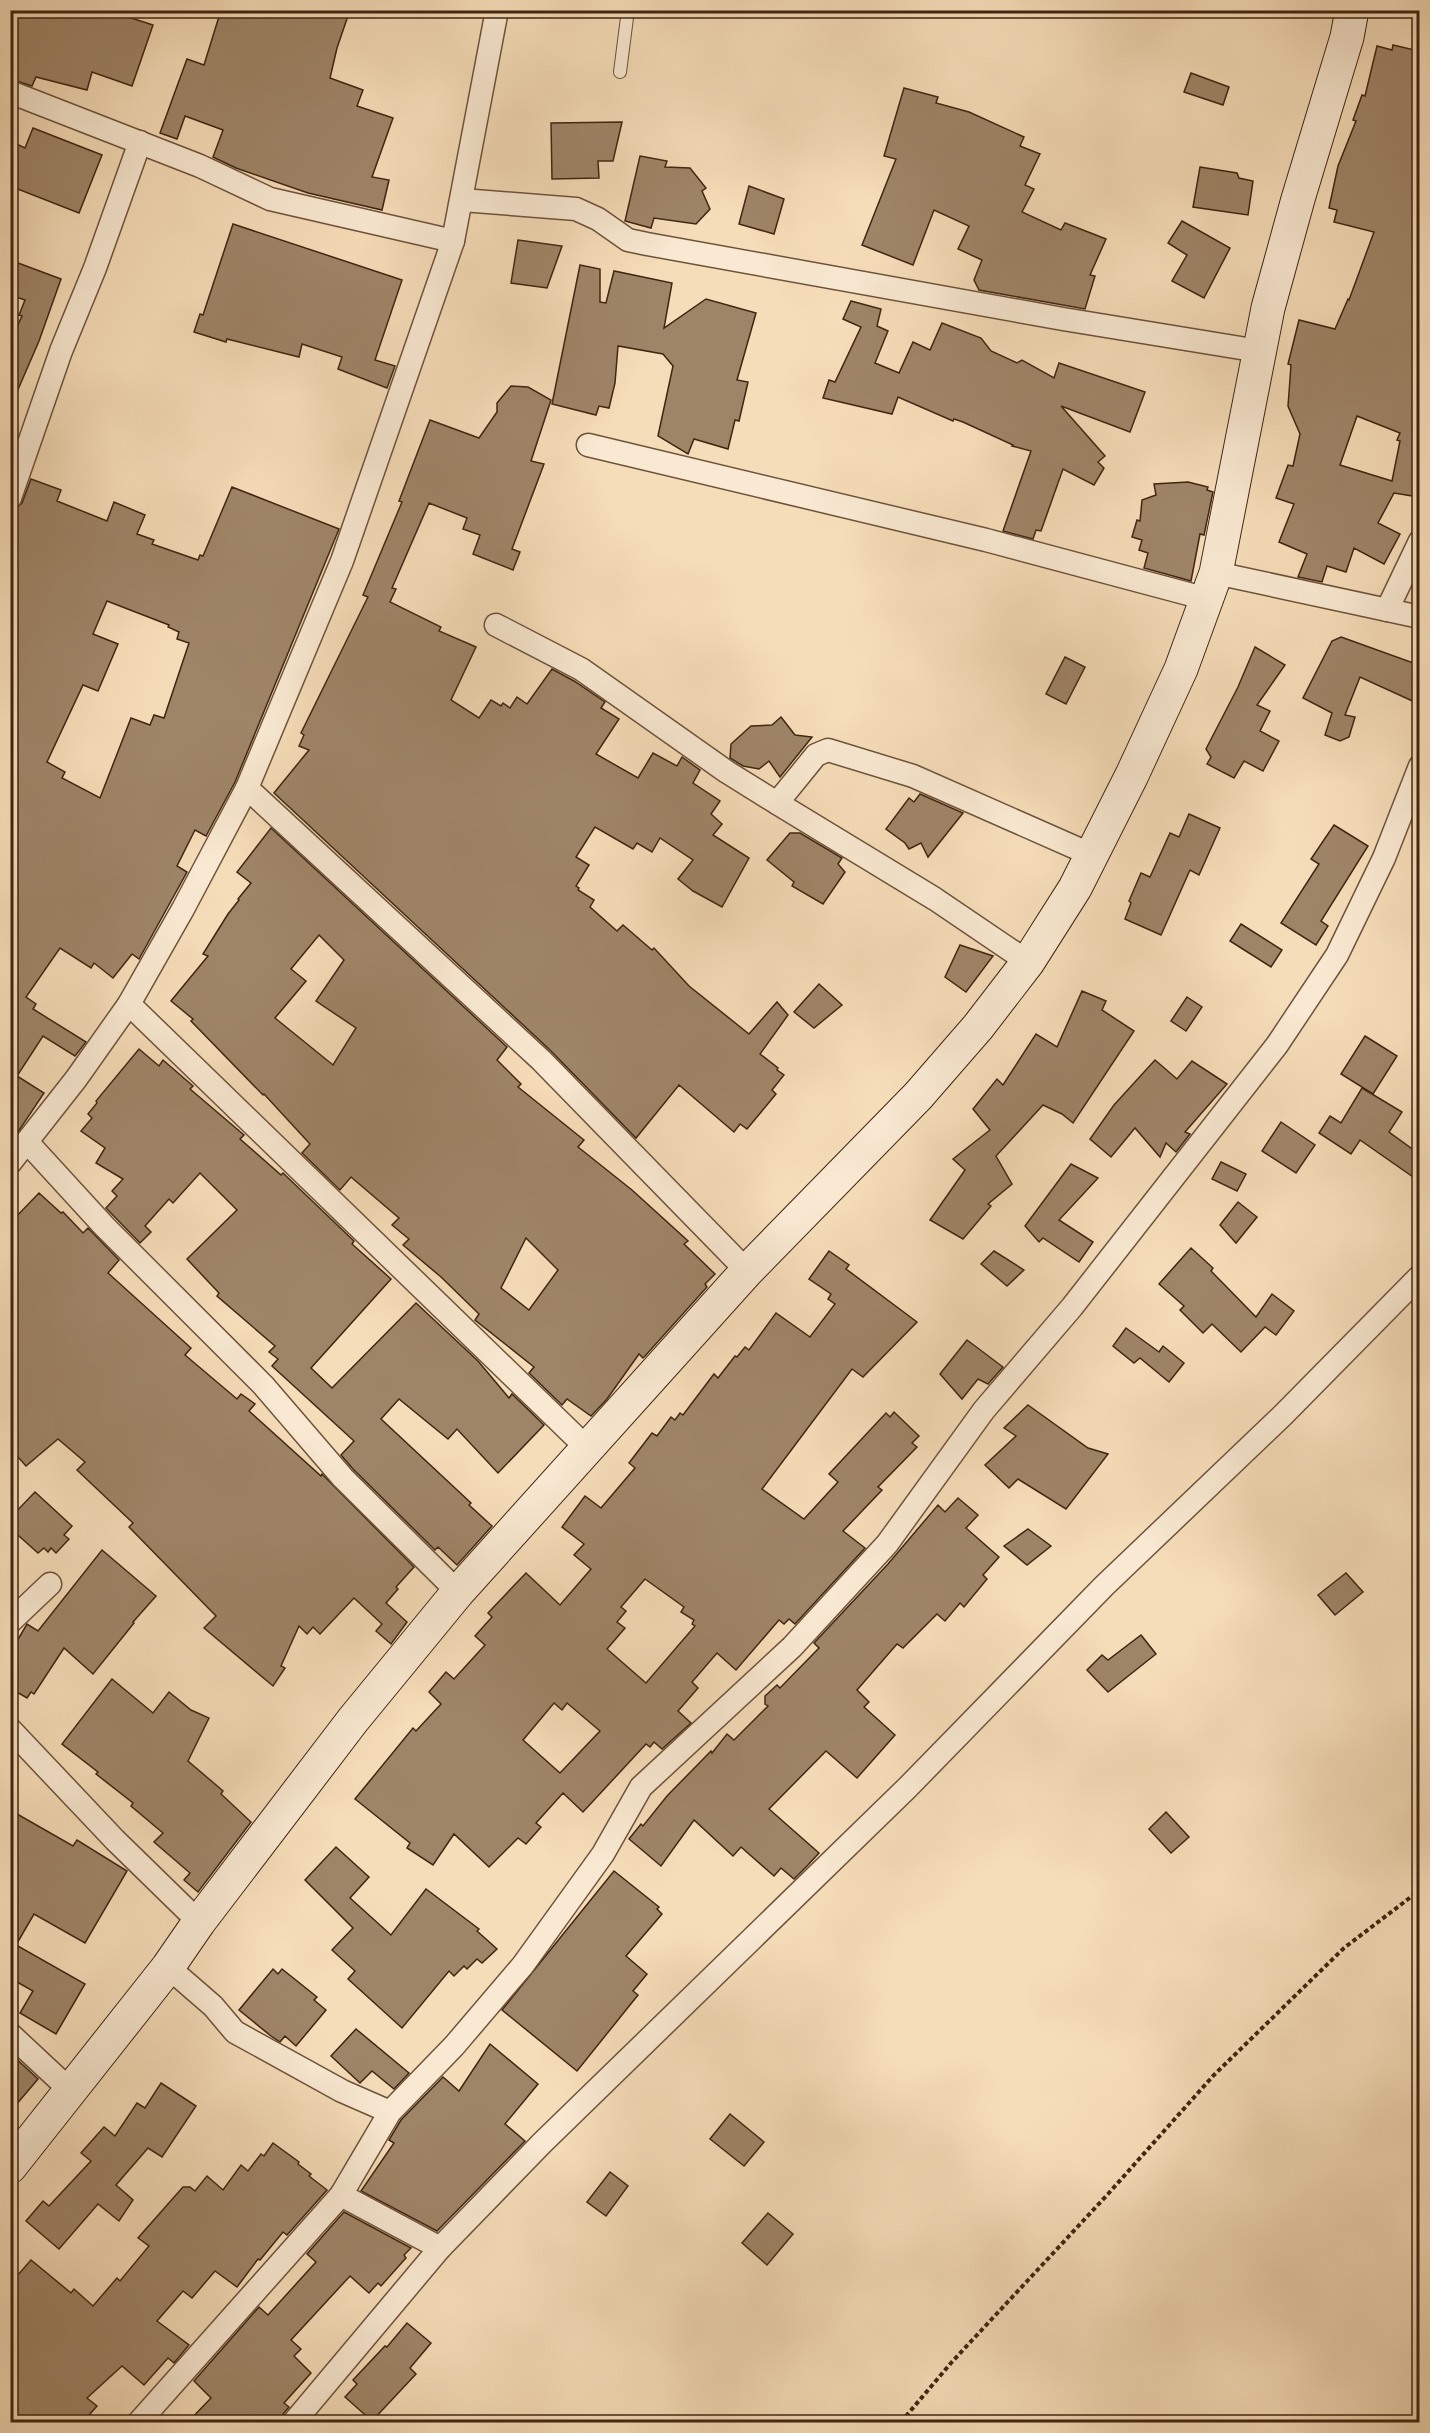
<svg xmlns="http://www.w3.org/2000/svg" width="1430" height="2433" font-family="'Libre Caslon Text',serif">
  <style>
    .building { fill: #9f8568; stroke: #402511; stroke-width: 1.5; fill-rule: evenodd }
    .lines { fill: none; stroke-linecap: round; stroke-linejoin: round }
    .lane-casing { stroke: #6e533b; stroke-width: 14 }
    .street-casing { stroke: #6e533b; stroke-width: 25 }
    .secondary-casing { stroke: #402511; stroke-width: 35 }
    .path { stroke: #402511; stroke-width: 4; stroke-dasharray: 4.5 3; stroke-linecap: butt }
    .lane { stroke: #f9e9d2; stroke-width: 12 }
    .street { stroke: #f9e9d2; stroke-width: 22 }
    .secondary { stroke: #f9e9d2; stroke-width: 33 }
  </style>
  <rect width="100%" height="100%" fill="#f6ddb9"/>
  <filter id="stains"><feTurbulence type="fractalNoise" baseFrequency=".00333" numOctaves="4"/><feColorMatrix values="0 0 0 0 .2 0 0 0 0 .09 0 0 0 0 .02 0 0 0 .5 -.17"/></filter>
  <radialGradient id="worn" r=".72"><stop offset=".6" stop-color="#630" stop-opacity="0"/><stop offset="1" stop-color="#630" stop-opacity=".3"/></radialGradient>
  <g class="building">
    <path d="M10,10H130L128,17L153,25L132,86L92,72L87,90L36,77L32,86L10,79Z"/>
    <path d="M221,10H350L337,48L330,78L363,90L357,106L393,118L372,177L389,180L382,210L308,193L236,168L213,157L223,130L185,116L177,139L160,133L187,59L204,65Z"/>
    <path d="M1393,45L1419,51V497L1394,493L1378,523L1400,534L1384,564L1354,548L1346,572L1327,566L1322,582L1298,577L1307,554L1279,542L1294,504L1276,498L1288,465L1293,466L1300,434L1288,406L1291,365L1288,364L1299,320L1335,329L1348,299L1349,300L1374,232L1334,222L1337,210L1329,208L1338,166L1356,121L1353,120L1362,95L1365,96L1377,46L1392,50ZM1357,416L1400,433L1397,440L1400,441L1392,481L1340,465Z"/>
    <path d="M1191,73L1229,87L1223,105L1184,92Z"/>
    <path d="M904,88L938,97L936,103L969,112L1024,137L1020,146L1040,154L1025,185L1034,189L1022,212L1061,230L1065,223L1106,239L1090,275L1095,276L1085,309L979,290L974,280L982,260L958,249L969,226L934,210L913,265L862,245L896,159L884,156Z"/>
    <path d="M622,122L613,161H598L599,178L552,179L551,123Z"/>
    <path d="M33,128L102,155L79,213L10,186V141L25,148Z"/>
    <path d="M640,156L667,161L665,167L690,168L706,188L702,191L710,209L696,224L654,218L651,228L625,221Z"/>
    <path d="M1200,167L1237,173L1239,178L1253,181L1248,215L1193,207Z"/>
    <path d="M749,186L784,199L774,234L739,224Z"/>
    <path d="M1182,221L1230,248L1204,298L1172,281L1187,255L1168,243Z"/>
    <path d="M233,224L402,280L375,360L395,366L387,388L338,369L342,357L302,344L299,357L227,339L226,342L194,332L200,314L203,315Z"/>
    <path d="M518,240L562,246L547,288L511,283Z"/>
    <path d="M10,260L61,279L39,341L10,408V342L22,316L19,315L25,300L10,295Z"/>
    <path d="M580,265L600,269V302L606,303L614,271L672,283L664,328L706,299L756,313L737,380L748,382L739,421L735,420L728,449L694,439L688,454L658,436L673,366L663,354L618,346L615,383L609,408L599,406L596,415L552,404Z"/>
    <path d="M851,301L881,309L877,326L888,331L875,363L899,373L913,342L930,350L942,323L981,338L991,351L1017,363L1022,360L1054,378L1059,363L1145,392L1130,432L1061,406L1105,456L1098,462L1104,468L1094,485L1063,469L1041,531L1036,530L1033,539L1003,531L1031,451L1012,446L1013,445L963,422L954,419L953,421L898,397L892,414L823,398L829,380L835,382L861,327L843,319Z"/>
    <path d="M511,386L528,387L551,400L531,461L544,464L512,549L520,552L513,570L473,554L480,535L463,529L467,518L429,503L392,588L396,589L390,602L441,627L439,631L476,647L451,700L479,718L491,700L501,706L503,703L510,708L517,697L527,704L552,669L574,681L605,702L601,708L619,719L596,754L638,778L653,753L677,766L682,757L700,770L693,783L720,801L711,814L722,824L713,835L749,858L722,907L693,891L678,879L693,860L660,838L652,852L637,843L633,849L595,827L576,857L589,865L576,886L579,888L578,890L594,900L590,907L617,931L623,925L652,950L654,948L689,986L749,1034L777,1002L788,1015L760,1054L778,1068L777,1070L784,1075L772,1090L776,1094L747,1129L740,1124L734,1132L679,1085L636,1138L550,1050L274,793L309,750L299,746L304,735L301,733L368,597L363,595L402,502L399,501L430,420L479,438L497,412V403Z"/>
    <path d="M31,479L61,490L57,501L107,521L114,502L145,515L137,534L154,540L152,544L198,560L200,555L203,556L232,487L339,529L235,782L206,836L195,830L177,866L187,872L139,959L132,954L113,978L94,963L91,968L60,948L26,997L36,1004L33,1009L86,1042L75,1056L43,1036L17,1076L44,1093L18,1132L10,1127V517L13,511L22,503ZM107,601L169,625L168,627L179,632L177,639L189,643L164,718L154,715L150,725L131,718L100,798L62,778L65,772L47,762L83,685L98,691L118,644L93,634Z"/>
    <path d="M1188,482L1208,487L1207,490L1213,492L1204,535L1200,534L1191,581L1144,568L1148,553L1139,550L1142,540L1132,537L1137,520L1140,521L1142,500L1156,495L1154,484Z"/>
    <path d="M1341,637L1419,665V704L1360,677L1345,715L1355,717L1349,737L1340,741L1325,735L1332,713L1303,698L1332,641Z"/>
    <path d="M1255,647L1285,665L1257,705L1270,711L1260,731L1279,741L1263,771L1244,761L1234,778L1207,764L1211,757L1206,749L1238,687Z"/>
    <path d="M1065,657L1085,667L1066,704L1046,694Z"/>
    <path d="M781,717L795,735L812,737L780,777L769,761L759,769L743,766L730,758L731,744L751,726L772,725Z"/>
    <path d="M920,794L963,813L928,857L921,843L909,849L905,843L886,829L909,798L914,802Z"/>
    <path d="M1189,814L1220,828L1199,875L1190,870L1161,935L1125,919L1131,903L1129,901L1141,873L1150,877L1170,833L1179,837Z"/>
    <path d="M1334,825L1368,846L1321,921L1328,926L1316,945L1281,923L1319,864L1311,859Z"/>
    <path d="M271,828L507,1047L497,1060L521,1084L518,1087L584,1140L578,1147L632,1190L688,1241L684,1244L715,1274L705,1284L707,1287L645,1356L643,1358L639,1354L607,1399L591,1416L567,1399L562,1405L529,1373L534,1367L475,1320L479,1314L441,1277L403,1245L409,1239L392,1225L399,1218L351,1177L340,1190L302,1153L310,1144L264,1094L263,1095L191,1021L193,1019L171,1001L208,956L203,954L228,914L239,900L238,899L251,883L237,872ZM319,935L344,960L316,1001L356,1028L333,1065L275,1018L306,981L291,969ZM526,1238L558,1270L529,1310L501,1288Z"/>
    <path d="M790,833H800L842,858L838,864L845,872L823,904L792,886L794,882L767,860Z"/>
    <path d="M1241,924L1282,950L1271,967L1230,941Z"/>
    <path d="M960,945L993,956L966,992L945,977Z"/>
    <path d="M819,984L842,1005L814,1028L794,1012Z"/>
    <path d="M1082,991L1106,1001L1102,1010L1134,1031L1073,1123L1062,1114L1043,1105L996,1156L1012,1184L988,1204L991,1206L963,1239L930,1220L965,1170L953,1159L990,1130L973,1109L997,1079L1003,1085L1036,1034L1057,1047Z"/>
    <path d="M1187,997L1202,1007L1186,1031L1171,1021Z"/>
    <path d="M1365,1036L1397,1056L1373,1094L1341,1074Z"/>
    <path d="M139,1049L159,1066L163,1060L193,1086L190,1089L244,1135L240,1139L281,1175L283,1173L354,1241L352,1244L391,1279L311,1368L332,1388L416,1303L478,1361L509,1398L512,1394L544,1425L498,1473L457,1429L448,1439L399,1399L381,1419L471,1503L469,1505L492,1526L457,1565L438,1547L435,1550L353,1469L341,1455L354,1441L272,1366L278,1359L269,1352L275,1346L217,1296L219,1293L187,1259L237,1210L200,1173L173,1203L169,1199L145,1226L151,1232L140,1243L106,1208L117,1196L112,1191L123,1179L96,1163L105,1148L81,1131L92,1118L88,1114L97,1103L96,1101Z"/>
    <path d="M1155,1060L1177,1079L1192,1061L1227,1084L1185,1132L1190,1134L1176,1152L1166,1143L1160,1157L1135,1128L1111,1157L1090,1139L1114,1105Z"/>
    <path d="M1362,1088L1402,1112L1389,1132L1419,1154V1181L1360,1140L1351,1154L1319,1133L1330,1116L1341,1123Z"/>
    <path d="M1281,1122L1315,1145L1296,1173L1262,1151Z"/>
    <path d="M1221,1162L1246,1174L1237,1191L1212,1179Z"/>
    <path d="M1071,1164L1098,1178L1059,1220L1093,1242L1079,1262L1043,1238L1039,1242L1025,1226Z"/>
    <path d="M39,1193L61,1213L63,1212L83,1233L88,1228L119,1260L108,1273L191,1348L185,1355L237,1399L241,1394L255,1404L249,1411L321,1476L322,1474L414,1567L396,1587L398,1589L386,1603L407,1622L391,1644L376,1631L382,1624L354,1598L320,1634L313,1627L307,1634L299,1626L281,1666L285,1668L273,1686L204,1628L216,1616L129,1527L133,1523L77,1470L85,1462L58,1439L26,1466L10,1448V1223Z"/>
    <path d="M1238,1202L1257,1217L1236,1243L1220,1225Z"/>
    <path d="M1191,1248L1213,1268L1211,1271L1256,1317L1272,1294L1294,1311L1276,1335L1265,1327L1241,1352L1212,1324L1203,1333L1180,1310L1184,1306L1159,1284Z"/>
    <path d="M829,1251L849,1265L846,1269L917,1322L863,1377L852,1369L762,1489L804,1519L838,1482L829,1474L886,1413L890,1417L894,1412L919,1436L912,1443L917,1447L878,1487L882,1490L843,1531L865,1548L795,1624L789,1619L784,1624L779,1620L736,1670L717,1653L692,1682L698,1688L678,1711L691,1723L662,1749L654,1742L650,1747L646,1744L583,1812L563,1793L536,1823L541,1827L526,1844L518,1838L489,1867L454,1834L433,1865L407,1848L410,1843L355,1799L413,1728L416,1731L441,1704L429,1692L446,1672L454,1679L485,1645L475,1636L492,1617L488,1613L526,1573L560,1605L591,1569L574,1555L584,1544L562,1527L585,1496L601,1508L635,1468L629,1463L652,1433L657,1436L671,1417L675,1420L680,1413L683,1415L714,1374L718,1378L735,1356L737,1357L745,1347L749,1350L776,1313L810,1337L835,1304L828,1299L831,1294L809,1279ZM645,1579L684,1607L681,1612L694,1620L692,1624L695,1626L646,1683L607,1649L625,1628L617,1622L626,1611L621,1607ZM554,1703L562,1710L567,1703L600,1731L560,1773L523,1740Z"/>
    <path d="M994,1251L1024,1270L1007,1286L981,1264Z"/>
    <path d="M1126,1328L1159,1352L1163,1346L1184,1363L1169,1382L1140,1358L1134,1363L1113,1346Z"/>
    <path d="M967,1340L1003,1367L988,1384L978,1379L962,1399L940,1374Z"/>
    <path d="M1028,1405L1088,1448L1108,1454L1066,1509L1018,1479L1009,1488L985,1465L1016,1436L1004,1428Z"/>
    <path d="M35,1492L72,1526L64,1535L69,1539L56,1553L51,1548L48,1552L44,1548L38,1553L10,1528V1518Z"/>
    <path d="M958,1498L978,1515L966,1528L999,1557L983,1575L987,1579L964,1607L960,1603L945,1621L937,1614L903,1648L897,1644L857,1690L869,1702L864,1707L895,1735L857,1778L826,1751L769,1809L819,1853L808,1865L794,1879L781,1868L774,1876L741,1847L733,1856L694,1820L661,1866L629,1839L641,1824L643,1826L667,1796L711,1751L712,1753L727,1734L734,1740L768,1706L765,1704V1696L777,1685L780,1688L819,1648L814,1643L888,1564L938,1505L945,1512Z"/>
    <path d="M1028,1529L1051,1546L1027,1565L1004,1546Z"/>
    <path d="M102,1550L156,1596L133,1622L134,1623L93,1674L64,1648L34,1694L31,1692L27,1698L10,1688V1653L27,1624L38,1631Z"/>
    <path d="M1346,1573L1363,1592L1335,1615L1318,1595Z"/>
    <path d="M1141,1635L1156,1654L1108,1692L1087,1670L1102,1655L1108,1660Z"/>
    <path d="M112,1679L153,1713L169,1692L191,1710L209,1718L188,1761L223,1791L221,1794L251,1822L198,1892L184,1880L190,1873L154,1842L163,1833L131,1806L133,1803L96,1774L98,1772L62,1744Z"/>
    <path d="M10,1810L73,1846L77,1840L127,1871L85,1943L34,1914L16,1945L85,1984L56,2034L20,2013L33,1991L10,1978Z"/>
    <path d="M1166,1812L1189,1837L1171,1853L1149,1829Z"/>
    <path d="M336,1847L369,1877L350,1898L391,1935L426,1889L479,1929L477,1931L497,1949L482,1963L477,1959L467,1969L464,1966L454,1976L449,1971L402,2028L348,1979L355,1971L332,1950L353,1928L305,1880Z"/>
    <path d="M614,1871L659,1907L657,1909L662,1914L626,1956L647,1974L633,1991L638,1995L577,2071L502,2010Z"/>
    <path d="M273,1969L278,1974L282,1969L317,1997L314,2000L326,2010L296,2046L285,2036L280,2042L271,2036L239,2010Z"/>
    <path d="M356,2029L409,2073L394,2089L372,2071L360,2083L331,2056Z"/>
    <path d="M490,2044L538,2084L505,2124L525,2141L437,2231L361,2191L394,2143L389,2140L401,2120L443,2077L459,2091Z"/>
    <path d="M10,2053L38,2079L10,2112Z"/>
    <path d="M161,2083L196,2106L162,2157L148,2148L116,2185L133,2200L119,2221L98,2204L59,2249L26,2221L43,2201L49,2206L91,2161L81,2153L104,2127L115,2136L137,2103L145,2108Z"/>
    <path d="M730,2114L764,2142L744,2166L710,2139Z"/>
    <path d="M273,2143L299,2162L298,2164L311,2174L309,2176L327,2190L287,2235L283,2232L260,2260L258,2259L237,2287L215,2271L192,2298L183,2291L157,2321L189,2345L174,2363L168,2358L144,2385L122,2366L87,2398L97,2406L83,2422H10V2284L31,2260L71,2293L74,2289L93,2306L117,2278L120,2281L149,2246L138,2238L183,2187H190L195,2191L207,2176L223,2190L241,2165L248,2171L261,2154L264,2156Z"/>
    <path d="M610,2172L628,2186L606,2216L587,2202Z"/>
    <path d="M344,2212L411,2248L404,2255L406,2258L381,2286L378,2283L369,2293L350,2276L291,2340L301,2349L294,2356L311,2373L284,2403L289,2407L283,2414L281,2422H188L211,2398L194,2381L259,2307L268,2315L316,2262L307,2254Z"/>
    <path d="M768,2213L793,2234L767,2265L742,2243Z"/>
    <path d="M407,2323L431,2343L410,2368L416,2374L372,2421L345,2397L357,2384L353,2380L385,2346L387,2347Z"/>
  </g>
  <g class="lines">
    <defs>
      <path id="lane" d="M620,72L628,10"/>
      <g id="street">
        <path d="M10,92L200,166L270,199L453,241"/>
        <path d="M462,200L576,209L598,219L628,240L647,244L1063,319L1259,351"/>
        <path d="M588,445L986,540L1207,599"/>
        <path d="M10,498L61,351L95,268L140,142"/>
        <path d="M1216,573L1420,617"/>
        <path d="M1387,610L1420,541"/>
        <path d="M496,625L581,669L727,772L777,803L816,755L828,750L913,776L1092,855"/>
        <path d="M247,788L541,1060L747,1271"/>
        <path d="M777,803L935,899L1028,962"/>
        <path d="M129,1004L588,1449"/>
        <path d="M28,1143L104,1226L263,1385L343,1478L458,1592"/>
        <path d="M10,1163L76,1079L129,1004L183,909L247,788L342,561L453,241L497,10"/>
        <path d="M10,1622L50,1584"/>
        <path d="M10,1729L115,1840L199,1922"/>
        <path d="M168,1967L213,2006L235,2032L342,2091L390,2112"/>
        <path d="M10,2034L71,2091"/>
        <path d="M341,2195L440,2248"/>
        <path d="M139,2422L341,2195L390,2112L454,2046L523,1965L603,1854L641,1787L792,1647L887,1544L984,1410L1072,1307L1277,1045L1337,955L1384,858L1420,766"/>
        <path d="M294,2422L440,2248L542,2143L908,1787L1104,1586L1283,1415L1420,1276"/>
      </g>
      <path id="secondary" d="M10,2167L168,1967L199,1922L353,1720L458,1592L747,1271L918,1096L978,1027L1028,962L1075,888L1132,775L1181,669L1216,573L1268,308L1298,199L1347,37L1352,10"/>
    </defs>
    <use href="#lane" class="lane-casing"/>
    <use href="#street" class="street-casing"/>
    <use href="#secondary" class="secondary-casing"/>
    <path class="path" d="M901,2422L951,2363L1108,2194L1213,2076L1344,1948L1420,1890"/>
    <use href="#lane" class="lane"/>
    <use href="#street" class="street"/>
    <use href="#secondary" class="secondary"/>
  </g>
  <rect width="1430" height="2433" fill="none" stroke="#f6ddb9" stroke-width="36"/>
  <rect x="12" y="12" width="1406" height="2409" fill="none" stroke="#402511" stroke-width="3"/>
  <rect x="18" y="18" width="1394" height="2397" fill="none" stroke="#402511" stroke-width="1.5"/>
  <rect width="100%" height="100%" filter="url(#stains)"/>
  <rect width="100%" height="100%" fill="url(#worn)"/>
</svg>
